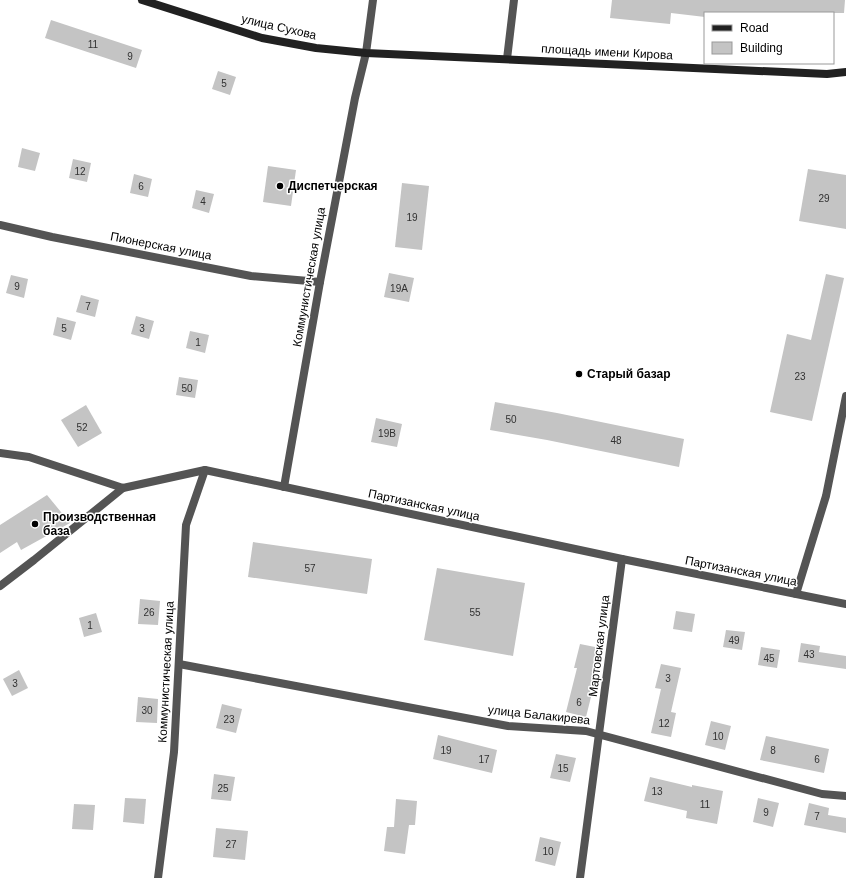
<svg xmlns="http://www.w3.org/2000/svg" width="846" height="878" font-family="Arial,sans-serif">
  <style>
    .building { fill: #c4c4c4 }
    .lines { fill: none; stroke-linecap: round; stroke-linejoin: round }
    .lane { stroke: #545454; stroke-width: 8 }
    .street { stroke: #545454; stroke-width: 8 }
    .secondary { stroke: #212121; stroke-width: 8 }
    .poi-dot { fill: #000; stroke: #fff; stroke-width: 1.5 }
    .labels { text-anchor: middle; stroke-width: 3; stroke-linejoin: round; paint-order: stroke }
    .number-label { font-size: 10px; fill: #313131 }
    .street-label { font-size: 12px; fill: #000; stroke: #fff }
    .poi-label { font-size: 12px; font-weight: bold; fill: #000; stroke: #fff; text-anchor: start }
  </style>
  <rect width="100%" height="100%" fill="#fff"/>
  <g class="building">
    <path d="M612,0H845L844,13H705V17L671,13L670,24L610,18Z"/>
    <path d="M51,20L142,50L136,68L45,38Z"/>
    <path d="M218,71L236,77L230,95L212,89Z"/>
    <path d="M22,148L40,153L35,171L18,167Z"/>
    <path d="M73,159L91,163L87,182L69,178Z"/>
    <path d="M268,166L296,170L291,206L263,202Z"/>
    <path d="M808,169L846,175V229L799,221Z"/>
    <path d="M134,174L152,179L148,197L130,193Z"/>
    <path d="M402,183L429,186L422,250L395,247Z"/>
    <path d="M196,190L214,194L209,213L192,208Z"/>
    <path d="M389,273L414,278L409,302L384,297Z"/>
    <path d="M826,274L844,278L812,421L770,412L787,334L811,340Z"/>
    <path d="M11,275L28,279L24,298L6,293Z"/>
    <path d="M81,295L99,300L95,317L76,312Z"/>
    <path d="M136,316L154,321L149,339L131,334Z"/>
    <path d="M57,317L76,322L71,340L53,335Z"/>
    <path d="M190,331L209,335L205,353L186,348Z"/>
    <path d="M179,377L198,380L195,398L176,395Z"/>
    <path d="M495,402L557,413L684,439L679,467L547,440L490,430Z"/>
    <path d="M86,405L102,433L78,447L61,420Z"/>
    <path d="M376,418L402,424L397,447L371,442Z"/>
    <path d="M47,495L70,523L21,550L17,542L0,553V525Z"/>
    <path d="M253,542L372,559L367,594L248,577Z"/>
    <path d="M437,568L525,583L513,656L424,640Z"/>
    <path d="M140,599L160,601L158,625L138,624Z"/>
    <path d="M676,611L695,614L692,632L673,629Z"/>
    <path d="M96,613L102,632L84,637L79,618Z"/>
    <path d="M726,630L745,632L742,650L723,647Z"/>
    <path d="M801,643L820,646L819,652L846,656V669L798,662Z"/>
    <path d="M580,644L600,648L590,692L592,693L586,717L566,712L577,668H574Z"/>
    <path d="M761,647L780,650L777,668L758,665Z"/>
    <path d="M661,664L681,668L671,712L676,713L671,737L651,733L661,689L655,688Z"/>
    <path d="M19,670L28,688L12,696L3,679Z"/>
    <path d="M138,697L158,699L157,723L136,722Z"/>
    <path d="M222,704L242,709L236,733L216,728Z"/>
    <path d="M711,721L731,726L725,750L705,745Z"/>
    <path d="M438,735L497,750L492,773L433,759Z"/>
    <path d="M766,736L829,749L824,773L760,760Z"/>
    <path d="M556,754L576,758L570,782L550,778Z"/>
    <path d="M214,774L235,777L231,801L211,799Z"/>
    <path d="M650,777L692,787V785L723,791L717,824L686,818L687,811L644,801Z"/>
    <path d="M125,798L146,799L144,824L123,822Z"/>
    <path d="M758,798L779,803L773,827L753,822Z"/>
    <path d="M396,799L417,801L415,825H409L405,854L384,851L387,827H394Z"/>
    <path d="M809,803L829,808L828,815L846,818V833L804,825Z"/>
    <path d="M74,804L95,805L93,830L72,829Z"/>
    <path d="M216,828L248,831L245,860L213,857Z"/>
    <path d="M540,837L561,842L555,866L535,861Z"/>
  </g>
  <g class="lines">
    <path class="lane" d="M507,59L514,0"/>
    <g class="street">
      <path d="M0,225L52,237L251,276L320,282"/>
      <path d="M0,453L29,457L123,488L205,470L622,559L846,604"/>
      <path d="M284,487L320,282L355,98L366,53L373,0"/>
      <path d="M0,586L34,560L123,488"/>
      <path d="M796,594L826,496L846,396"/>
      <path d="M179,664L508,726L586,731L822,794L846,796"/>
      <path d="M158,878L174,752L186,525L205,470"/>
      <path d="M580,878L622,559"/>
    </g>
    <path class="secondary" d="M142,0L262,38L316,48L366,53L827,74L846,72"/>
  </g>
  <g class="poi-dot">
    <circle cx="280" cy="186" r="4"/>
    <circle cx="579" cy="374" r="4"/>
    <circle cx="35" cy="524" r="4"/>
  </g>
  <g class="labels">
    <g class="number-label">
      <text x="93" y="48">11</text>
      <text x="130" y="60">9</text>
      <text x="224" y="87">5</text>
      <text x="80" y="175">12</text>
      <text x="141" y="190">6</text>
      <text x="824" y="202">29</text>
      <text x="203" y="205">4</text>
      <text x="412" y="221">19</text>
      <text x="17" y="290">9</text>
      <text x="399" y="292">19А</text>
      <text x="88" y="310">7</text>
      <text x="64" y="332">5</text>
      <text x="142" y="332">3</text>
      <text x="198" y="346">1</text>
      <text x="800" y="380">23</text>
      <text x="187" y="392">50</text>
      <text x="511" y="423">50</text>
      <text x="82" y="431">52</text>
      <text x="387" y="437">19В</text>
      <text x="616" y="444">48</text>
      <text x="310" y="572">57</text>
      <text x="149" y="616">26</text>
      <text x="475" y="616">55</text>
      <text x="90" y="629">1</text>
      <text x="734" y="644">49</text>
      <text x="809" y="658">43</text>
      <text x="769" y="662">45</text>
      <text x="668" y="682">3</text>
      <text x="15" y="687">3</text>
      <text x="579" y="706">6</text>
      <text x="147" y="714">30</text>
      <text x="229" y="723">23</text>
      <text x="664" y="727">12</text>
      <text x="718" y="740">10</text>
      <text x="446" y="754">19</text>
      <text x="773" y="754">8</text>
      <text x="484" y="763">17</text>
      <text x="817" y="763">6</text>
      <text x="563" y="772">15</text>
      <text x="223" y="792">25</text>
      <text x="657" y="795">13</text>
      <text x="705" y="808">11</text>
      <text x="766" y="816">9</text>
      <text x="817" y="820">7</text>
      <text x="231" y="848">27</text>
      <text x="548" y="855">10</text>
    </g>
    <g class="street-label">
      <text transform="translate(279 27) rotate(13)" y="4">улица Сухова</text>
      <text transform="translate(607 52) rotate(3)" y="4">площадь имени Кирова</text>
      <text transform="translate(161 246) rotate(11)" y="4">Пионерская улица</text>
      <text transform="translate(309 277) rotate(-80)" y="4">Коммунистическая улица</text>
      <text transform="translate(424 505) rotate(12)" y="4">Партизанская улица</text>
      <text transform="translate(741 571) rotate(11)" y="4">Партизанская улица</text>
      <text transform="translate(599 646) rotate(-83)" y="4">Мартовская улица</text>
      <text transform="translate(166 672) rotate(-87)" y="4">Коммунистическая улица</text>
      <text transform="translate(539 715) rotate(6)" y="4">улица Балакирева</text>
    </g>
    <g class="poi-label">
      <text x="288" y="190">Диспетчерская</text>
      <text x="587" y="378">Старый базар</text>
      <text x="43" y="521">Производственная<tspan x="43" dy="14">база</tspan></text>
    </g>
  </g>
  <rect x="704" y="12" width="130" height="52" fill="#ffffff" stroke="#999999"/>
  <rect x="712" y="25" width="20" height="6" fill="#212121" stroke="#999999"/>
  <text x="740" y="32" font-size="12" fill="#000000">Road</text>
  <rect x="712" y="42" width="20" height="12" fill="#c4c4c4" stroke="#999999"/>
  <text x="740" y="52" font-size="12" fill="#000000">Building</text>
</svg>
